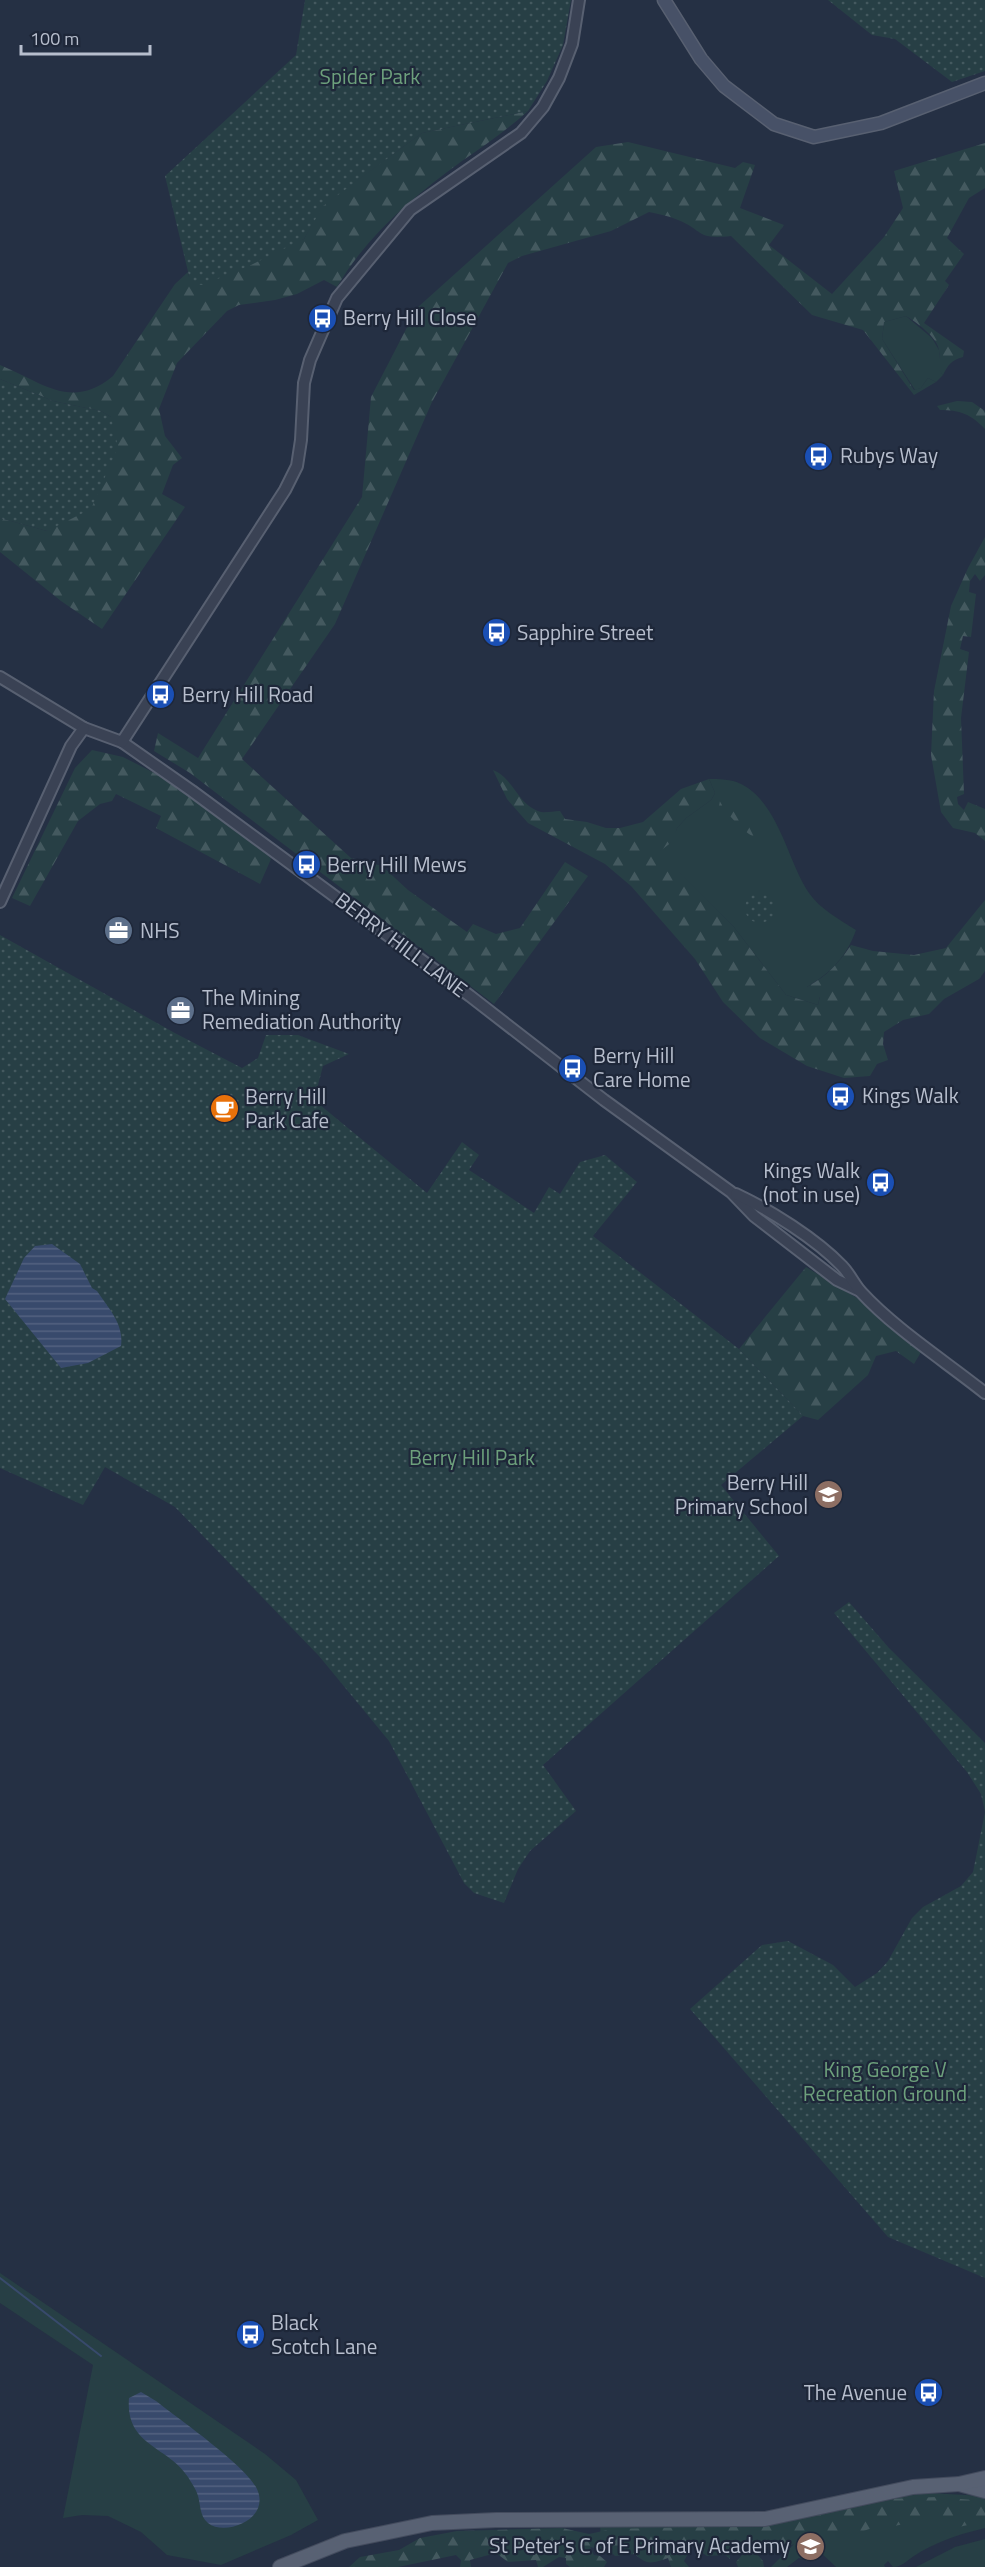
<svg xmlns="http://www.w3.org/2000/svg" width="985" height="2567" font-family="'Titillium Web',sans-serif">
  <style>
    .grass { fill: #273f45 }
    .forest { fill: url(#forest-firs) }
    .park { fill: url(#park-dots) }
    .water { fill: url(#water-rules) }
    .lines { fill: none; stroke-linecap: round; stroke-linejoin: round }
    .stream { stroke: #384a6c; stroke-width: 2 }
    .tertiary-casing { stroke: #586071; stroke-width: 14 }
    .secondary-casing { stroke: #586071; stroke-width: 15 }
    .primary-casing { stroke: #434b5d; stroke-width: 16 }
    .tertiary { stroke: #3a4254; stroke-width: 10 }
    .secondary { stroke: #475167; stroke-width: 12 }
    .primary { stroke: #586173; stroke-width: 14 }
    .labels { text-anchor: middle; stroke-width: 4.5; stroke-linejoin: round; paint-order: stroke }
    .park-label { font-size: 21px; fill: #6da07c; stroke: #1e2739 }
    .poi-label { font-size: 21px; fill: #b7becd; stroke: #1e2739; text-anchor: start }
    .street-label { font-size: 21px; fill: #b7becd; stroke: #1e2739 }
  </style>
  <defs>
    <pattern id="forest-firs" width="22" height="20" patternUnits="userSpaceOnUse" patternTransform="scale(1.5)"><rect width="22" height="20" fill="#273f45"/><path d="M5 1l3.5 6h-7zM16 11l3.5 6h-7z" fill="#44595f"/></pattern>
    <pattern id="park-dots" width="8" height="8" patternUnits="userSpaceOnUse" patternTransform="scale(1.5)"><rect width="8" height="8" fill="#273f45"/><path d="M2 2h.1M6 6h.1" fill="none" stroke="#44595f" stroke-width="1.8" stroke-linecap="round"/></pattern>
    <pattern id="water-rules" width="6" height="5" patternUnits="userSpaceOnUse" patternTransform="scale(1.5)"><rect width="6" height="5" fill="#384a6c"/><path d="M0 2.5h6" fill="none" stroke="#536280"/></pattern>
  </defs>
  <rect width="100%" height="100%" fill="#253044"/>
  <g class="grass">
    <path d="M906,316L932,338L939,350V369L943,375L936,382L928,378L921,388L915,390L882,339L884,322Z"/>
    <path d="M709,779C719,779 731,779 741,784C779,803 787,860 809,893C820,909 840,920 856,930C847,956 831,973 807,987L820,996L818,1005L786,995L733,926L658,852L671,842L677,828L686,818L711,800L715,793Z"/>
    <path d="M0,2273L265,2454L296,2480L318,2520L291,2535L221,2565L167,2555L141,2532L108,2516L82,2515L63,2518L93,2365L0,2303Z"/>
    <path d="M929,2493L985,2496V2528C960,2534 935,2542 914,2556C906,2561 902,2567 893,2567L888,2561L884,2565L885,2567H836L819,2551L808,2561L799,2558L787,2567H771L798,2540L601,2538L600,2526L734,2525L900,2496Z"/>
    <path d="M985,2539V2567H916L955,2547Z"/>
  </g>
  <g class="forest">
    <path d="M528,111C507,130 485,145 462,161C414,196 367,235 337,287L324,280L297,294L275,300L239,305L227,311L177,363L159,409L165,436L182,458L173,465L162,494L185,507L102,629L61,601L0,552V518L47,531L111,417L101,411L53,401L0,379V365C42,382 71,411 113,376L175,284L188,272L189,277L304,239L322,206L422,133Z"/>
    <path d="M628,142L735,168L743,162L755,165L740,208L784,225L769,245L832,294L884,237L903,208L894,171L985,143V188L969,198L947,238L964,254L945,281L949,285L924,323L964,351L963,357C951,360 948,365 943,375L939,370C938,363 940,356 939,350C937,337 916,322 906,316L884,322L882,339L914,390L921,388L928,378L936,382L914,395L863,330L812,315L731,236C695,240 704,230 678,220C669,216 658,214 649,212L611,231L522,256L508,263L432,402L335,624L242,759L351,858L382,866L408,890L467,932L473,924L496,934L520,928L565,862L588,876L494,1004L190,773L154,751L158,733L198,758L362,497L371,397L417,308L596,147Z"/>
    <path d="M957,401L972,402L985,411V429C971,414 960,410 940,410L937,406Z"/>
    <path d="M985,537V575L980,581L975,574L970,581L969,592L976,594L971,637L963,636L960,649L969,652L961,718L964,794L957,797L958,804L964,810L968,802L985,809V841L975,833L953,828L941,812L931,755L934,691L951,606L968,568Z"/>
    <path d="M92,750L123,757L170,781L264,851L271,859L260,884L156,828L161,816L116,794L112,801L100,804L78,821L30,906L12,898L75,768Z"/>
    <path d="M493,770C514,778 517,805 541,812C546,813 554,811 560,811L565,819L587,822L606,828H620L643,822L681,789L709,779L715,793L711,800L686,818L677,828L673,841L659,852L733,926L786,995L818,1005L820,997L811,995L807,987C827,976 838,964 851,945L873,951L914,955L946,948L985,900V971L979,979L944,999L929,1014L903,1020L884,1032L883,1044L888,1060L877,1064L870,1076L844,1078L807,1066L760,1038L723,1002L695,959L631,886L605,864L528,823L507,799Z"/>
    <path d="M725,795L735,799L754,837C740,830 732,816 719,806L721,796Z"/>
    <path d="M806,1267L862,1301L892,1329L921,1352L914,1364L896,1351L876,1356L868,1375L818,1420L803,1416L739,1349Z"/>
    <path d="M937,2497L985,2501V2521L959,2527L949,2517L937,2520H922L890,2527H875L849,2536H832L782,2547L741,2545L729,2550L730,2559L725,2555L707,2556L701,2552L702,2546L693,2545L684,2561L689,2567H671L668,2558C653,2563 647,2566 635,2554L615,2556L610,2551L590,2547L594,2555L600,2556L607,2562L604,2567H570L566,2564V2558L559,2557L543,2567H538L536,2560L508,2562L496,2553L470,2560L471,2567H460L461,2560L456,2555L398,2567H349L360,2557L399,2550L420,2538L457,2531L562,2528L589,2534L612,2529L750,2526L807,2518L890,2499Z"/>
    <path d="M757,2554L763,2561L764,2567H738L736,2562L742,2555Z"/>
  </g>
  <g class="park">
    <path d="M305,0H571L563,45L547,81L528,111L422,133L323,206L304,239L251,265L203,285L191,284L165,176L296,55Z"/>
    <path d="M828,0H985V71L952,82L895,39L872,35Z"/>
    <path d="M0,379L53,401L101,411L111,417L118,447L91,509L47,531L0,518Z"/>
    <circle cx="760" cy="908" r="15"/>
    <path d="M0,935L173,1032L242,1068L258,1058L266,1035H298L349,1054L323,1066L314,1100L427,1193L462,1142L479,1155L469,1170L534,1213L549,1187L560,1194L580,1162L605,1155L637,1182L593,1236L739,1349L803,1416L721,1485L779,1556L543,1765L576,1811L530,1851L518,1869L504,1903L474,1893L464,1883L389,1741L319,1656L175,1507L105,1467L83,1505L0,1468Z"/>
    <path d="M849,1602L889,1648L985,1743V2278L888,2237L690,2009L762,1945L788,1941L833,1965L855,1987L877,1973L888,1961L912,1918L923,1907L961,1886L973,1872L985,1812L981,1794L967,1772L834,1613Z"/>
  </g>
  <g class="water">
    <path d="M52,1244L80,1264L92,1288L97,1291C109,1309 124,1324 121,1346L88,1363L61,1368L5,1299L24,1258L35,1246Z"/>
    <path d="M141,2392L156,2401C180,2420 242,2463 256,2487C273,2519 225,2537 208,2523C199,2516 201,2503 197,2493C195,2488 191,2482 188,2477C168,2446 125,2446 129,2398Z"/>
  </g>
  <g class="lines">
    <path class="stream" d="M0,2278L101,2356"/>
    <defs>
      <g id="tertiary">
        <path d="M0,677L84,728L122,742L192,791L470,996L604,1100L731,1192L754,1216L837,1280L860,1291"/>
        <path d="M122,742L285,490L297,466L301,440L304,383L310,360L337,298L410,210L521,133L543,107L559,78L572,44L579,0"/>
        <path d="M0,902L71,746L84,728"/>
        <path d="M736,1194C770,1210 816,1239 842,1266C849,1273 854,1284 861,1292C895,1329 945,1361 985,1393"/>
      </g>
      <path id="secondary" d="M664,0L701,59L724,86L774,124L814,137L881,123L985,83"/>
      <g id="primary">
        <path d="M959,2484L985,2491"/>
        <path d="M280,2567L345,2541L432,2523L496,2520L765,2519L913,2487L959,2484L985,2478"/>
      </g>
    </defs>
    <use href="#tertiary" class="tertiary-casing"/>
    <use href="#secondary" class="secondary-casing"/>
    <use href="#primary" class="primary-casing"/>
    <use href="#tertiary" class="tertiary"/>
    <use href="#secondary" class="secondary"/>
    <use href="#primary" class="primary"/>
  </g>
  <defs>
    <symbol id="bus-disc" viewBox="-11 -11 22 22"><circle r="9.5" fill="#1a4fb4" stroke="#1e2739"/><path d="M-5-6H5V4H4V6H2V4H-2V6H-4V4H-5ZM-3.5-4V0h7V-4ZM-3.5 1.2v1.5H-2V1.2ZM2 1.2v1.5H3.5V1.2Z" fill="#fff"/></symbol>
    <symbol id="office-disc" viewBox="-11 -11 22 22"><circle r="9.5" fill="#5c6f8a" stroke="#1e2739"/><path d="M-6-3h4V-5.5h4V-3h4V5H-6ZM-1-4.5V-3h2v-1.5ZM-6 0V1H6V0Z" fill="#fff"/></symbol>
    <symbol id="cafe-disc" viewBox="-11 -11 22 22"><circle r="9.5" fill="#e8710a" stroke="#1e2739"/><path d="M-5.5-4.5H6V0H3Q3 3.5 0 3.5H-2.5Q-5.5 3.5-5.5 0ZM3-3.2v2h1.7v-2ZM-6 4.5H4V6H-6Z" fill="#fff"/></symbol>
    <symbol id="school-disc" viewBox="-11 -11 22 22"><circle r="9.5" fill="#8d6e63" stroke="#1e2739"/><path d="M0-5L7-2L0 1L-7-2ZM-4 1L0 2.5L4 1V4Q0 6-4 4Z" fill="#fff"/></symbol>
  </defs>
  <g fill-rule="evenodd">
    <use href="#bus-disc" x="306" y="302" width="33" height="33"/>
    <use href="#bus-disc" x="802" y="440" width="33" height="33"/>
    <use href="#bus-disc" x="480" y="616" width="33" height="33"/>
    <use href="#bus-disc" x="144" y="678" width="33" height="33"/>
    <use href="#bus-disc" x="290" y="848" width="33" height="33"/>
    <use href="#office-disc" x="102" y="914" width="33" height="33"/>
    <use href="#office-disc" x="164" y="994" width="33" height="33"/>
    <use href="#bus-disc" x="556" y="1052" width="33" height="33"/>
    <use href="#bus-disc" x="824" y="1080" width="33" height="33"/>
    <use href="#cafe-disc" x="208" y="1092" width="33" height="33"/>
    <use href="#bus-disc" x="864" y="1166" width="33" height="33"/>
    <use href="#school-disc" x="812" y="1478" width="33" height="33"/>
    <use href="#bus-disc" x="234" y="2318" width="33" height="33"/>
    <use href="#bus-disc" x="912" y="2376" width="33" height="33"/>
    <use href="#school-disc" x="794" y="2530" width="33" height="33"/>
  </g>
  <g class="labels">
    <g class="park-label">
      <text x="370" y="84">Spider Park</text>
      <text x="472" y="1465">Berry Hill Park</text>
      <text x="885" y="2077">King George V<tspan x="885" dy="24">Recreation Ground</tspan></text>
    </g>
    <g class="poi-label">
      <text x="343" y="325">Berry Hill Close</text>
      <text x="840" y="463">Rubys Way</text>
      <text x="517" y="640">Sapphire Street</text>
      <text x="182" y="702">Berry Hill Road</text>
      <text x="327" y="872">Berry Hill Mews</text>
      <text x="140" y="938">NHS</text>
      <text x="202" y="1005">The Mining<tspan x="202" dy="24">Remediation Authority</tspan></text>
      <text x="593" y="1063">Berry Hill<tspan x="593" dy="24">Care Home</tspan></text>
      <text x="862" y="1103">Kings Walk</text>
      <text x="245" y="1104">Berry Hill<tspan x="245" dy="24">Park Cafe</tspan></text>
      <text x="860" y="1178" text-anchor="end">Kings Walk<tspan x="860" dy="24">(not in use)</tspan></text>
      <text x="808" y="1490" text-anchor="end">Berry Hill<tspan x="808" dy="24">Primary School</tspan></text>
      <text x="271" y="2330">Black<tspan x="271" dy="24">Scotch Lane</tspan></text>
      <text x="907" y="2400" text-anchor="end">The Avenue</text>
      <text x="790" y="2553" text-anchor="end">St Peter's C of E Primary Academy</text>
    </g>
    <g class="street-label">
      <text transform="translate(401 945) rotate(37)" y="7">BERRY HILL LANE</text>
    </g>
  </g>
  <path d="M21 45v9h129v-9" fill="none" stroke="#b7becd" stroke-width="3"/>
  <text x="30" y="45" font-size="18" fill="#b7becd" stroke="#1e2739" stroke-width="4.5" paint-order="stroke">100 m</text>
</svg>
